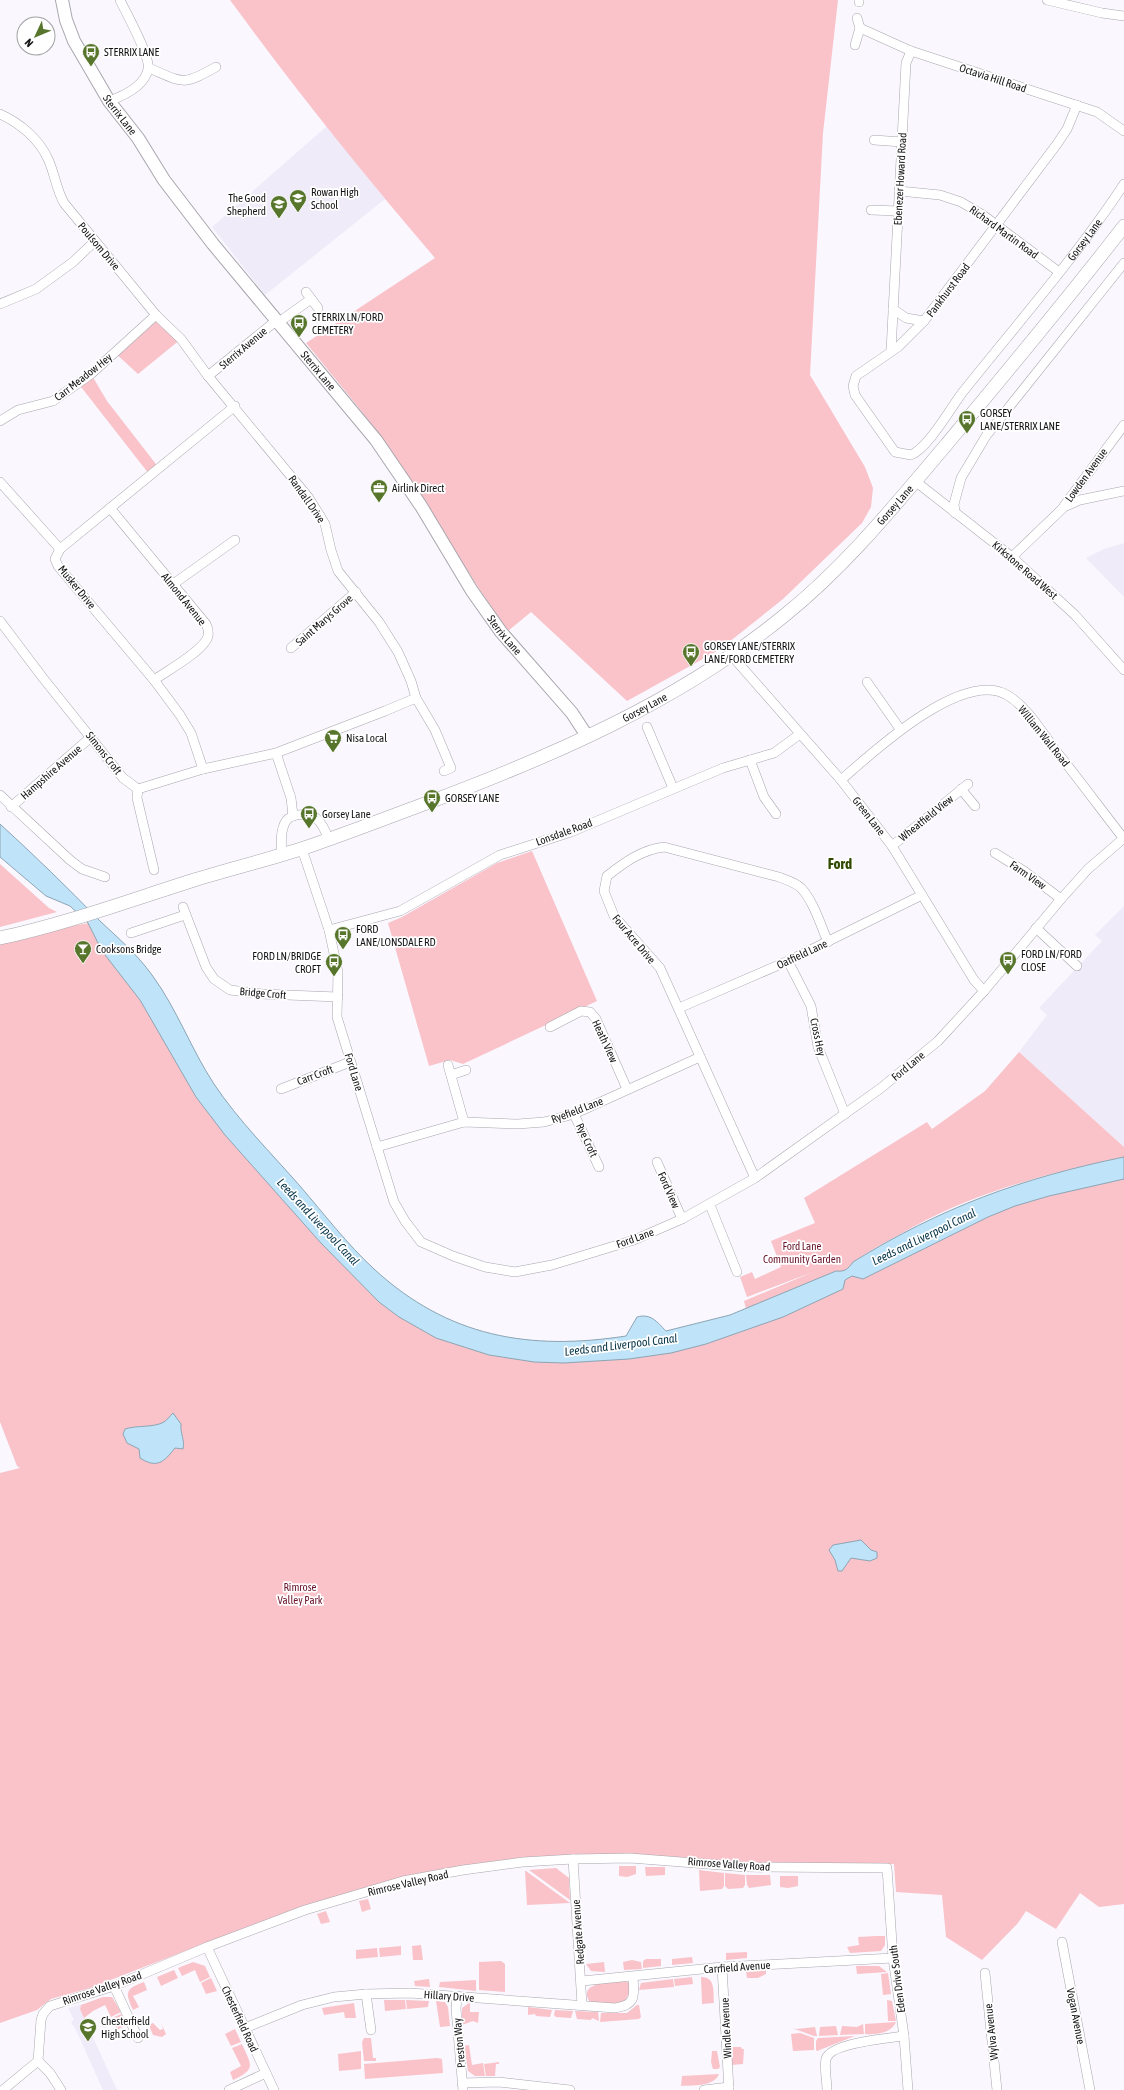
<svg xmlns="http://www.w3.org/2000/svg" width="1124" height="2090" font-family="'Asap Condensed',sans-serif">
  <style>
    .built { fill: #f0ebf9 }
    .green { fill: #f9c3c9 }
    .water { fill: #bfe3f8; stroke: #8ca5b4 }
    .lines { fill: none; stroke-linecap: round; stroke-linejoin: round }
    .minor-casing { stroke: #a8a6ad; stroke-width: 10 }
    .tertiary-casing { stroke: #a8a6ad; stroke-width: 14 }
    .secondary-casing { stroke: #a8a6ad; stroke-width: 14 }
    .minor { stroke: #fff; stroke-width: 9 }
    .tertiary { stroke: #fff; stroke-width: 12 }
    .secondary { stroke: #fff; stroke-width: 13 }
    .labels { text-anchor: middle; stroke-width: 3.5; stroke-linejoin: round; paint-order: stroke }
    .poi-label { font-size: 11px; fill: #141315; stroke: #fff; text-anchor: start }
    .street-label { font-size: 11px; fill: #141315; stroke: #fff }
    .park-label { font-size: 11px; fill: #6a142b; stroke: #fff }
    .water-label { font-size: 12px; font-style: italic; fill: #07354a; stroke: #fff }
    .district-label { font-size: 15px; font-weight: bold; fill: #304a00; stroke: #fff }
  </style>
  <rect width="100%" height="100%" fill="#faf7ff"/>
  <g class="built">
    <path d="M327,126L385,199L265,295L212,227Z"/>
    <path d="M1124,543V597L1086,558L1104,549Z"/>
    <path d="M1124,906V1147L1019,1052L1047,1015L1039,1008L1102,941L1095,935Z"/>
    <path d="M83,2004L80,2009L117,2090H103L76,2030L71,2022L74,2020L68,2008Z"/>
  </g>
  <g class="green">
    <path d="M230,0H838L823,133L810,375L865,467L873,488L871,507L862,523L783,599L719,650L627,701L531,612L508,631C470,578 438,522 403,468C374,424 339,384 306,343L435,258C364,175 295,89 230,0Z"/>
    <path d="M156,315L181,339L138,374L114,352Z"/>
    <path d="M91,374L107,401L159,468L149,474L78,383Z"/>
    <path d="M532,851L597,1001L463,1064L450,1060L429,1066L388,923L402,917L497,863Z"/>
    <path d="M0,864L49,908L57,912L0,927Z"/>
    <path d="M95,922L189,1064L403,1306L535,1352L737,1323L926,1234L1124,1169V1904L1099,1907L1080,1893L1056,1929L1026,1911L1018,1923L982,1960L946,1937L942,1895L896,1892L894,1864L825,1865L754,1863L618,1854L420,1875L216,1939L90,1988L51,1999L37,2010L0,2023V1473L20,1468L17,1466L0,1422V938Z"/>
    <path d="M1019,1052L1124,1147V1157C1052,1172 979,1191 913,1227C894,1238 873,1248 855,1261C852,1263 851,1267 847,1269C843,1272 840,1272 836,1271L746,1309L744,1301L813,1272L747,1297L740,1277L752,1272L755,1279L781,1267L771,1241L815,1223L804,1198L927,1122L932,1129L985,1091Z"/>
    <path d="M619,1866H636V1874L627,1877L619,1876Z"/>
    <path d="M645,1867H665V1875L646,1876Z"/>
    <path d="M556,1868L569,1878L570,1900L529,1870Z"/>
    <path d="M699,1870L724,1873V1886L722,1889L700,1891Z"/>
    <path d="M525,1871H526L570,1903L527,1905Z"/>
    <path d="M725,1873L745,1875V1885L743,1888L728,1889L725,1886Z"/>
    <path d="M746,1875H770L771,1885L749,1888L747,1885Z"/>
    <path d="M780,1876H798V1886L788,1888L780,1887Z"/>
    <path d="M368,1899L371,1909L362,1912L359,1901Z"/>
    <path d="M326,1911L330,1922L321,1924L317,1914Z"/>
    <path d="M876,1936H885V1945L881,1951L850,1953L847,1947L859,1945L858,1937Z"/>
    <path d="M421,1945L423,1960H413L412,1946Z"/>
    <path d="M401,1946V1955L380,1957L379,1948Z"/>
    <path d="M377,1948L378,1957L356,1959V1950Z"/>
    <path d="M747,1952V1958L726,1960V1953Z"/>
    <path d="M692,1957L693,1963L672,1965V1959Z"/>
    <path d="M646,1959H661V1966L643,1968V1961Z"/>
    <path d="M632,1960L641,1962L642,1969L624,1970L623,1962Z"/>
    <path d="M501,1961L505,1964V1992L479,1990V1962Z"/>
    <path d="M193,1962L205,1966L210,1977L200,1982L195,1970L182,1976L178,1968Z"/>
    <path d="M604,1962L605,1972L591,1971L586,1964Z"/>
    <path d="M856,1966H879L887,1972L857,1974Z"/>
    <path d="M174,1970L178,1978L161,1986L157,1977Z"/>
    <path d="M766,1970V1974L758,1978H747L746,1972Z"/>
    <path d="M888,1973L891,1994L883,1995L881,1974Z"/>
    <path d="M692,1977L693,1984L675,1986L674,1979Z"/>
    <path d="M701,1977C716,1977 713,1992 714,2003L702,2004Z"/>
    <path d="M211,1978L217,1991L206,1994L201,1983Z"/>
    <path d="M429,1979L430,1987L415,1986L414,1981Z"/>
    <path d="M673,1979L674,1987L639,1990L641,1983Z"/>
    <path d="M476,1980V1991L439,1987L440,1982Z"/>
    <path d="M625,1981L629,1983L630,1991L625,2001L618,2004L590,2002C576,1981 615,1982 625,1981Z"/>
    <path d="M144,1982L147,1990L133,1996L139,2007L133,2010C125,1992 125,1989 144,1982Z"/>
    <path d="M103,1997H112L121,2012L111,2017L105,2005L93,2011L84,2018L80,2009L81,2005Z"/>
    <path d="M384,2000H405L406,2009L385,2011Z"/>
    <path d="M406,2000L429,2001L428,2007L407,2009Z"/>
    <path d="M887,2000L892,2001L896,2021H888Z"/>
    <path d="M436,2001L445,2002L448,2007L450,2026L440,2027Z"/>
    <path d="M354,2003L356,2018H345L344,2012L324,2015L322,2008Z"/>
    <path d="M469,2003L470,2004V2012H479L478,2023L473,2021L462,2025V2008Z"/>
    <path d="M637,2005H639L641,2017L639,2019L600,2022L601,2013H627Z"/>
    <path d="M528,2007L552,2010L550,2017L536,2016L535,2014L528,2015Z"/>
    <path d="M555,2010L573,2011L571,2018L556,2017L554,2015Z"/>
    <path d="M575,2011L598,2012L599,2021L592,2018L591,2020L577,2019Z"/>
    <path d="M121,2014L126,2025L117,2030L112,2018Z"/>
    <path d="M896,2022C892,2033 875,2035 865,2034V2024Z"/>
    <path d="M153,2023L160,2030L163,2029L161,2023L166,2034L162,2037L153,2035L149,2025Z"/>
    <path d="M863,2024L864,2034L840,2035L842,2026L857,2027Z"/>
    <path d="M836,2026L838,2035L819,2036L820,2027Z"/>
    <path d="M815,2027L817,2036H814L792,2028L797,2029Z"/>
    <path d="M235,2029L241,2042L231,2046L225,2034Z"/>
    <path d="M800,2033L814,2038V2050L793,2051L791,2034Z"/>
    <path d="M855,2036L817,2051L816,2050V2041L818,2038Z"/>
    <path d="M364,2038H371L373,2058H376V2061H364L362,2042Z"/>
    <path d="M242,2044C251,2065 257,2069 233,2080L230,2072L241,2066L232,2048Z"/>
    <path d="M469,2045L472,2065L483,2063L485,2076H475L468,2071L464,2046Z"/>
    <path d="M729,2047H741L742,2049H744L743,2064L731,2065Z"/>
    <path d="M361,2051V2069L339,2071L338,2054Z"/>
    <path d="M712,2051H717L720,2067L718,2069H713L711,2062Z"/>
    <path d="M437,2058L442,2059L443,2073L365,2079L364,2064Z"/>
    <path d="M499,2062V2064H496L495,2076H486L484,2064Z"/>
    <path d="M719,2074C714,2087 693,2085 681,2086L682,2076Z"/>
  </g>
  <g class="water">
    <path d="M0,824C34,855 67,887 99,920C118,938 137,954 152,975C177,1009 191,1049 214,1084C238,1120 271,1153 300,1186C324,1214 347,1244 374,1269C448,1337 529,1351 626,1336L637,1317C651,1313 657,1322 666,1331L730,1315L836,1271C845,1272 848,1269 853,1262C942,1207 1022,1178 1124,1157V1179L1049,1196L1015,1206L988,1217L863,1279L852,1276L845,1280L843,1289L783,1317L706,1344L671,1353L629,1359L564,1363L534,1362L489,1355L436,1338L399,1317L379,1302L320,1242L225,1135L196,1097L140,1000L102,951L88,923L70,906L46,896L0,857Z"/>
    <path d="M173,1413L181,1424C180,1433 185,1440 183,1449L175,1448C164,1462 157,1469 140,1458L139,1449L127,1443L123,1434L125,1429C137,1425 153,1428 164,1422C167,1420 170,1416 173,1413Z"/>
    <path d="M861,1540L871,1550L877,1552V1558L870,1561L851,1558L842,1571H838L835,1560L829,1550L833,1545Z"/>
  </g>
  <g class="lines">
    <defs>
      <g id="minor">
        <path d="M1047,0L1102,13L1124,16"/>
        <path d="M859,2V0"/>
        <path d="M860,28L911,51L1097,112L1124,131"/>
        <path d="M855,45L860,28L857,18"/>
        <path d="M149,68C184,83 182,86 216,67"/>
        <path d="M109,101C123,96 145,86 148,69C151,57 126,13 120,0"/>
        <path id="s1" d="M1077,105L1067,129L1057,144L924,321L898,347L856,376L853,386L855,395L895,452L911,455C928,448 950,409 962,393C1017,324 1076,257 1124,184"/>
        <path d="M0,114C20,123 39,139 48,159C55,174 56,189 64,203L156,315L181,339L208,376L309,498L325,524L331,550L338,571L379,622L398,652L411,681L416,698L385,711L276,753L203,769L138,789L123,778L43,678L0,621"/>
        <path d="M874,140L902,142"/>
        <path d="M899,191L940,195L961,202L983,215L1059,272"/>
        <path d="M871,210L899,211"/>
        <path d="M306,292L318,308"/>
        <path d="M0,304L36,289L73,262L94,242"/>
        <path d="M893,309L906,318L924,321"/>
        <path d="M279,322L311,299"/>
        <path d="M891,351L906,63L911,51"/>
        <path d="M208,376L277,320"/>
        <path d="M0,421L18,410L53,401L91,374L156,315"/>
        <path d="M915,481L1012,557L1075,615L1124,670"/>
        <path d="M0,482L60,549"/>
        <path d="M1064,506L1124,425"/>
        <path d="M110,508L206,624C208,628 209,631 208,636C205,650 167,671 154,680"/>
        <path d="M955,513L954,504L961,478L986,436L1124,263"/>
        <path d="M1012,557L1064,507L1080,500L1124,491"/>
        <path d="M172,585L235,540"/>
        <path d="M291,648L356,592"/>
        <path d="M732,656L841,780L892,846L974,980L984,991"/>
        <path d="M867,682L900,729"/>
        <path d="M416,698L435,730L451,768L444,771"/>
        <path d="M647,727L673,788"/>
        <path d="M276,753L291,798L293,816"/>
        <path d="M750,760L764,797L776,814"/>
        <path d="M203,769L191,733L180,715L154,680L58,566L55,559L60,549L235,406"/>
        <path d="M841,780C872,753 962,669 1007,695C1026,706 1040,729 1053,747C1077,777 1100,808 1124,839"/>
        <path d="M138,789L137,798L154,870"/>
        <path d="M961,789L975,806"/>
        <path d="M0,795L70,860L82,869L105,877"/>
        <path d="M11,807L91,737"/>
        <path d="M892,846L968,784"/>
        <path d="M302,849L329,930L338,972L337,1017L394,1202L405,1221L421,1242L453,1256L485,1267L515,1272L552,1265L634,1240L682,1219L755,1178L881,1088L938,1041L984,991L1061,899L1088,869L1124,838"/>
        <path d="M995,853L1024,871L1061,899"/>
        <path d="M282,855C281,844 280,830 286,821C292,813 308,813 316,818C322,823 326,832 329,840"/>
        <path d="M183,907L206,967L214,979L230,990L262,994L338,997"/>
        <path d="M1036,928L1077,966"/>
        <path d="M329,930L400,911L500,855L571,832L723,768L774,753L800,734"/>
        <path d="M131,933L185,915"/>
        <path d="M788,961L811,1006L818,1047L845,1114"/>
        <path d="M679,1008L788,961L922,895"/>
        <path d="M550,1027L581,1011L590,1012L596,1019L627,1089"/>
        <path d="M448,1065L464,1122"/>
        <path d="M451,1075L466,1070"/>
        <path d="M281,1089L350,1062"/>
        <path d="M574,1114L599,1167"/>
        <path d="M377,1147L464,1122L518,1124L544,1122L574,1114L700,1057"/>
        <path d="M657,1162L682,1219"/>
        <path d="M755,1178L660,968L614,916L604,891L607,876C625,862 641,850 664,847L779,877C786,880 795,882 801,888C813,900 821,926 828,942"/>
        <path d="M710,1205L737,1272"/>
        <path d="M573,1859L582,2005"/>
        <path d="M1062,1942L1090,2090"/>
        <path d="M207,1947L274,2090"/>
        <path d="M722,1967L729,2090"/>
        <path d="M985,1973L997,2090"/>
        <path d="M582,1981L722,1967L893,1958"/>
        <path d="M114,1986L138,2038"/>
        <path d="M366,1994L371,2030"/>
        <path d="M457,1996L456,2009L463,2090"/>
        <path d="M245,2028L302,2005L334,1997L366,1994L410,1993L615,2008C637,2005 634,1995 633,1977"/>
        <path d="M38,2061L50,2073L61,2090"/>
        <path d="M462,2083L499,2082L570,2090"/>
        <path d="M3,2090L38,2061L41,2020L43,2014L50,2006L114,1986L207,1947L305,1910L403,1881L463,1870L523,1862L573,1859L630,1858L746,1867L887,1868L893,1958L904,2036L908,2090"/>
        <path d="M229,2090L266,2073"/>
        <path d="M704,2090L729,2087"/>
        <path d="M827,2090C827,2081 824,2068 826,2059C830,2043 890,2038 904,2036"/>
      </g>
      <g id="tertiary">
        <path id="s2" d="M62,0L66,20L74,41L109,101L138,138L164,180L213,244L376,440L421,506L472,591L501,632L572,713L587,736"/>
      </g>
      <g id="secondary">
        <path id="s3" d="M0,938C65,924 128,901 191,881C229,869 267,860 304,848C345,834 386,818 427,803C553,756 680,701 785,615C846,566 895,505 946,445C1006,373 1067,300 1124,226"/>
      </g>
    </defs>
    <use href="#minor" class="minor-casing"/>
    <use href="#tertiary" class="tertiary-casing"/>
    <use href="#secondary" class="secondary-casing"/>
    <use href="#minor" class="minor"/>
    <use href="#tertiary" class="tertiary"/>
    <use href="#secondary" class="secondary"/>
  </g>
  <defs>
    <symbol id="bus-pin" viewBox="-11 -11 22 30"><path d="M0 17L-7.5 6A9.5 9.5 0 1 1 7.5 6Z" fill="#57762c" stroke="#fff"/><path d="M-5-6H5V4H4V6H2V4H-2V6H-4V4H-5ZM-3.5-4V0h7V-4ZM-3.5 1.2v1.5H-2V1.2ZM2 1.2v1.5H3.5V1.2Z" fill="#fff"/></symbol>
    <symbol id="school-pin" viewBox="-11 -11 22 30"><path d="M0 17L-7.5 6A9.5 9.5 0 1 1 7.5 6Z" fill="#57762c" stroke="#fff"/><path d="M0-5L7-2L0 1L-7-2ZM-4 1L0 2.5L4 1V4Q0 6-4 4Z" fill="#fff"/></symbol>
    <symbol id="office-pin" viewBox="-11 -11 22 30"><path d="M0 17L-7.5 6A9.5 9.5 0 1 1 7.5 6Z" fill="#57762c" stroke="#fff"/><path d="M-6-3h4V-5.5h4V-3h4V5H-6ZM-1-4.5V-3h2v-1.5ZM-6 0V1H6V0Z" fill="#fff"/></symbol>
    <symbol id="supermarket-pin" viewBox="-11 -11 22 30"><path d="M0 17L-7.5 6A9.5 9.5 0 1 1 7.5 6Z" fill="#57762c" stroke="#fff"/><path d="M-6-5.5h2.5l.6 2H6L4.5 2H-2.5L-4.4-4H-6ZM-1.5 3.2a1.3 1.3 0 1 0 .1 0ZM3 3.2a1.3 1.3 0 1 0 .1 0Z" fill="#fff"/></symbol>
    <symbol id="bar-pin" viewBox="-11 -11 22 30"><path d="M0 17L-7.5 6A9.5 9.5 0 1 1 7.5 6Z" fill="#57762c" stroke="#fff"/><path d="M-6-5H6L.8 .8V4.5H3.5V6h-7V4.5H-.8V.8Z" fill="#fff"/></symbol>
  </defs>
  <g fill-rule="evenodd">
    <use href="#bus-pin" x="81" y="42" width="20" height="27"/>
    <use href="#school-pin" x="288" y="188" width="20" height="27"/>
    <use href="#school-pin" x="269" y="194" width="20" height="27"/>
    <use href="#bus-pin" x="289" y="313" width="20" height="27"/>
    <use href="#bus-pin" x="957" y="409" width="20" height="27"/>
    <use href="#office-pin" x="369" y="478" width="20" height="27"/>
    <use href="#bus-pin" x="681" y="642" width="20" height="27"/>
    <use href="#supermarket-pin" x="323" y="728" width="20" height="27"/>
    <use href="#bus-pin" x="422" y="788" width="20" height="27"/>
    <use href="#bus-pin" x="299" y="804" width="20" height="27"/>
    <use href="#bus-pin" x="333" y="925" width="20" height="27"/>
    <use href="#bar-pin" x="73" y="939" width="20" height="27"/>
    <use href="#bus-pin" x="998" y="950" width="20" height="27"/>
    <use href="#bus-pin" x="324" y="952" width="20" height="27"/>
    <use href="#school-pin" x="78" y="2017" width="20" height="27"/>
  </g>
  <g class="labels">
    <g class="poi-label">
      <text x="104" y="56">STERRIX LANE</text>
      <text x="311" y="196">Rowan High<tspan x="311" dy="13">School</tspan></text>
      <text x="266" y="202" text-anchor="end">The Good<tspan x="266" dy="13">Shepherd</tspan></text>
      <text x="312" y="321">STERRIX LN/FORD<tspan x="312" dy="13">CEMETERY</tspan></text>
      <text x="980" y="417">GORSEY<tspan x="980" dy="13">LANE/STERRIX LANE</tspan></text>
      <text x="392" y="492">Airlink Direct</text>
      <text x="704" y="650">GORSEY LANE/STERRIX<tspan x="704" dy="13">LANE/FORD CEMETERY</tspan></text>
      <text x="346" y="742">Nisa Local</text>
      <text x="445" y="802">GORSEY LANE</text>
      <text x="322" y="818">Gorsey Lane</text>
      <text x="356" y="933">FORD<tspan x="356" dy="13">LANE/LONSDALE RD</tspan></text>
      <text x="96" y="953">Cooksons Bridge</text>
      <text x="1021" y="958">FORD LN/FORD<tspan x="1021" dy="13">CLOSE</tspan></text>
      <text x="321" y="960" text-anchor="end">FORD LN/BRIDGE<tspan x="321" dy="13">CROFT</tspan></text>
      <text x="101" y="2025">Chesterfield<tspan x="101" dy="13">High School</tspan></text>
    </g>
    <g class="street-label">
      <text transform="translate(993 78) rotate(18)" y="4">Octavia Hill Road</text>
      <text dy="4" stroke="none"><textPath href="#s2" startOffset="130">Sterrix Lane</textPath></text>
      <text transform="translate(900 179) rotate(-87)" y="4">Ebenezer Howard Road</text>
      <text transform="translate(1004 232) rotate(36)" y="4">Richard Martin Road</text>
      <text dy="4" stroke="none"><textPath href="#s1" startOffset="736">Gorsey Lane</textPath></text>
      <text transform="translate(99 246) rotate(50)" y="4">Poulsom Drive</text>
      <text transform="translate(948 290) rotate(-53)" y="4">Pankhurst Road</text>
      <text transform="translate(243 348) rotate(-40)" y="4">Sterrix Avenue</text>
      <text dy="4" stroke="none"><textPath href="#s2" startOffset="454">Sterrix Lane</textPath></text>
      <text transform="translate(83 377) rotate(-38)" y="4">Carr Meadow Hey</text>
      <text transform="translate(1086 475) rotate(-54)" y="4">Lowden Avenue</text>
      <text transform="translate(307 499) rotate(55)" y="4">Randall Drive</text>
      <text dy="4" stroke="none"><textPath href="#s3" startOffset="1010">Gorsey Lane</textPath></text>
      <text transform="translate(1025 570) rotate(41)" y="4">Kirkstone Road West</text>
      <text transform="translate(77 587) rotate(51)" y="4">Musker Drive</text>
      <text transform="translate(184 599) rotate(51)" y="4">Almond Avenue</text>
      <text transform="translate(324 620) rotate(-41)" y="4">Saint Marys Grove</text>
      <text dy="4" stroke="none"><textPath href="#s2" startOffset="778">Sterrix Lane</textPath></text>
      <text dy="4" stroke="none"><textPath href="#s3" startOffset="686">Gorsey Lane</textPath></text>
      <text transform="translate(1044 736) rotate(51)" y="4">William Wall Road</text>
      <text transform="translate(104 753) rotate(52)" y="4">Simons Croft</text>
      <text transform="translate(51 772) rotate(-41)" y="4">Hampshire Avenue</text>
      <text transform="translate(869 816) rotate(52)" y="4">Green Lane</text>
      <text transform="translate(926 818) rotate(-39)" y="4">Wheatfield View</text>
      <text transform="translate(564 832) rotate(-20)" y="4">Lonsdale Road</text>
      <text transform="translate(1028 875) rotate(35)" y="4">Farm View</text>
      <text transform="translate(634 939) rotate(50)" y="4">Four Acre Drive</text>
      <text transform="translate(802 954) rotate(-25)" y="4">Oatfield Lane</text>
      <text transform="translate(263 993) rotate(5)" y="4">Bridge Croft</text>
      <text transform="translate(818 1037) rotate(78)" y="4">Cross Hey</text>
      <text transform="translate(605 1041) rotate(65)" y="4">Heath View</text>
      <text transform="translate(908 1066) rotate(-40)" y="4">Ford Lane</text>
      <text transform="translate(354 1072) rotate(73)" y="4">Ford Lane</text>
      <text transform="translate(315 1075) rotate(-21)" y="4">Carr Croft</text>
      <text transform="translate(577 1110) rotate(-21)" y="4">Ryefield Lane</text>
      <text transform="translate(587 1140) rotate(65)" y="4">Rye Croft</text>
      <text transform="translate(669 1190) rotate(66)" y="4">Ford View</text>
      <text transform="translate(635 1238) rotate(-20)" y="4">Ford Lane</text>
      <text transform="translate(729 1864) rotate(4)" y="4">Rimrose Valley Road</text>
      <text transform="translate(408 1883) rotate(-13)" y="4">Rimrose Valley Road</text>
      <text transform="translate(578 1932) rotate(-94)" y="4">Redgate Avenue</text>
      <text transform="translate(737 1967) rotate(-4)" y="4">Carrfield Avenue</text>
      <text transform="translate(897 1979) rotate(-97)" y="4">Eden Drive South</text>
      <text transform="translate(102 1988) rotate(-19)" y="4">Rimrose Valley Road</text>
      <text transform="translate(449 1996) rotate(4)" y="4">Hillary Drive</text>
      <text transform="translate(1076 2016) rotate(79)" y="4">Vogan Avenue</text>
      <text transform="translate(240 2019) rotate(65)" y="4">Chesterfield Road</text>
      <text transform="translate(726 2028) rotate(-93)" y="4">Windle Avenue</text>
      <text transform="translate(991 2032) rotate(-96)" y="4">Wylva Avenue</text>
      <text transform="translate(459 2043) rotate(-95)" y="4">Preston Way</text>
    </g>
    <g class="park-label">
      <text x="802" y="1250">Ford Lane<tspan x="802" dy="13">Community Garden</tspan></text>
      <text x="300" y="1591">Rimrose<tspan x="300" dy="13">Valley Park</tspan></text>
    </g>
    <g class="water-label">
      <text transform="translate(318 1222) rotate(47)" y="4">Leeds and Liverpool Canal</text>
      <text transform="translate(924 1237) rotate(-26)" y="4">Leeds and Liverpool Canal</text>
      <text transform="translate(621 1345) rotate(-7)" y="4">Leeds and Liverpool Canal</text>
    </g>
    <g class="district-label">
      <text x="840" y="869">Ford</text>
    </g>
  </g>
  <g transform="translate(36 36) rotate(226)"><circle r="19" fill="#ffffff" stroke="#a1a1a1"/>
  <path d="M0-3L7 15L0 10L-7 15Z" fill="#57762c"/>
  <text y="-6" font-size="11" font-weight="bold" text-anchor="middle" fill="#141315">N</text>
  </g>
</svg>
